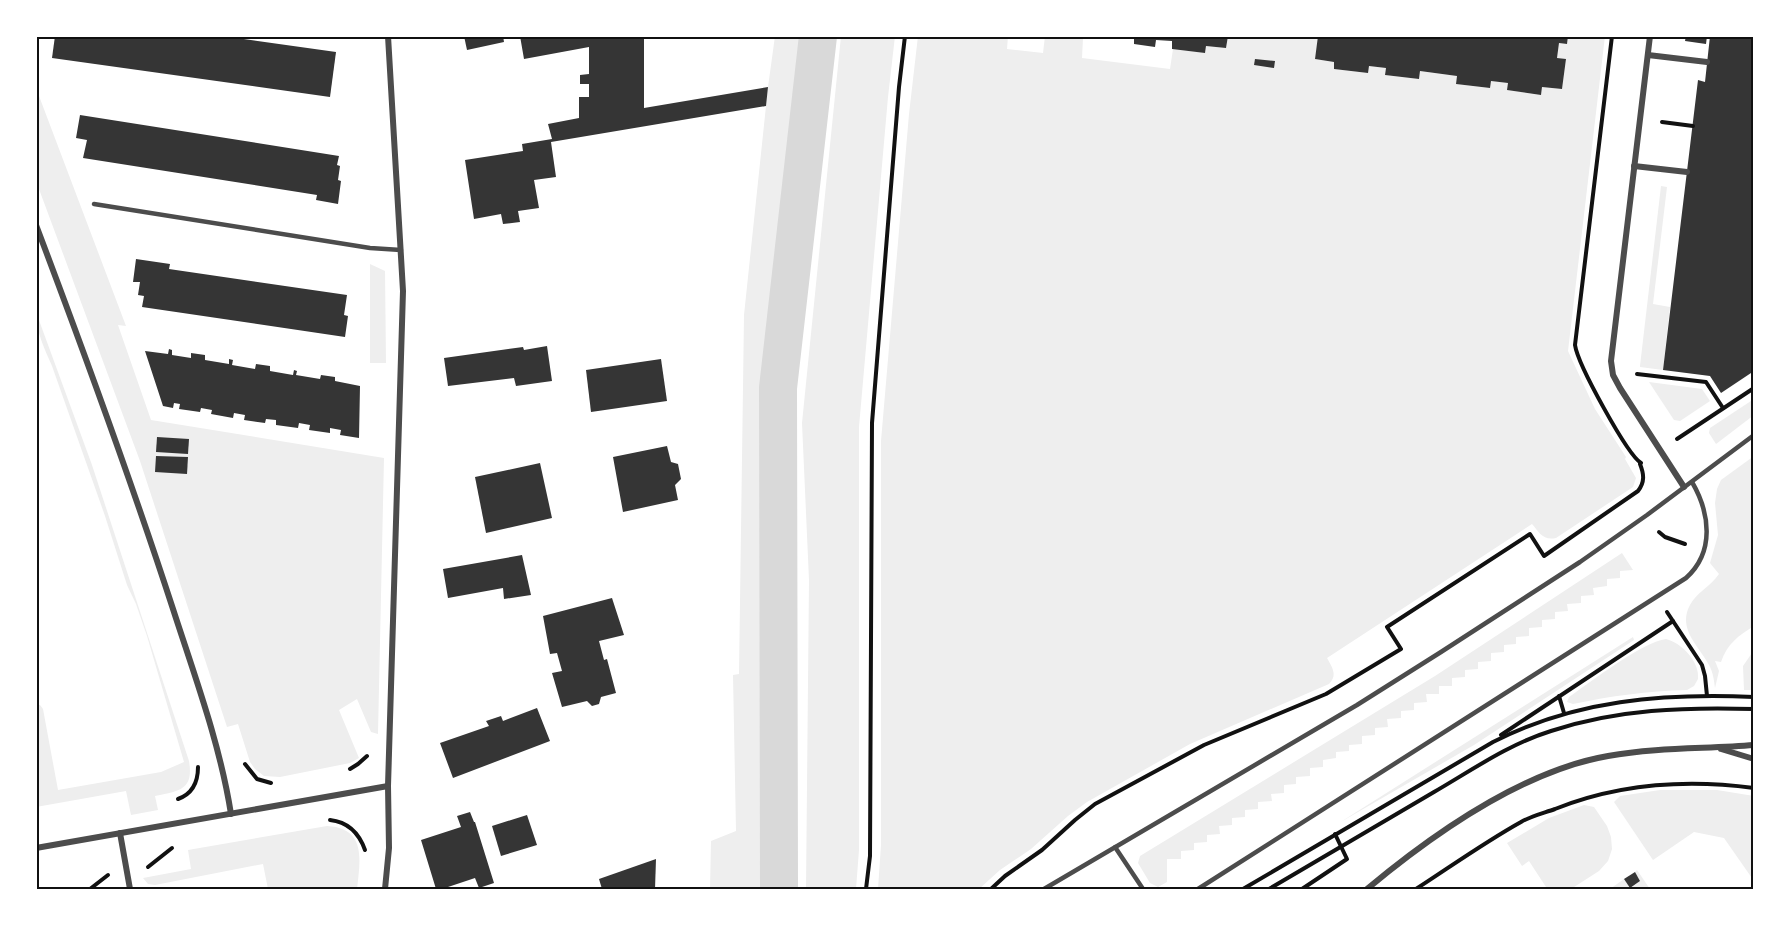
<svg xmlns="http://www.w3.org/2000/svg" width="1790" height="925" font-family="'Noto Serif',serif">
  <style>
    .green { fill: #eee }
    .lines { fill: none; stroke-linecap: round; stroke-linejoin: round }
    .canal { stroke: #d9d9d9; stroke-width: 38 }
    .building { fill: #353535 }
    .path { stroke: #111; stroke-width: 4 }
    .service { stroke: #4c4c4c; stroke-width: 4.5 }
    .minor { stroke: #4c4c4c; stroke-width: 6 }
    .neatline { fill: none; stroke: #111; stroke-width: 2 }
  </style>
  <rect width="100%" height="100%" fill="#fff"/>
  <g class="green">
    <path d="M775,36H805L764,401L761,889H710L711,841L736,831L733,675L739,674L744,315L768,87Z"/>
    <path d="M841,36H895L888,97L859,427V850L856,889H806L809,580L802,423Z"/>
    <path d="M918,36H1008L1007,49L1043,53L1045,36L1083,38L1082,58L1170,69L1173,49L1205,53L1206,46L1226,48L1228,36H1295L1318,39L1315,59L1334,62V69L1367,73L1369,66L1386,68L1385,75L1419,79L1420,71L1457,76L1456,84L1489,88L1491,81L1508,83V90L1541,95L1542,87L1562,89L1566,60L1557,58L1559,43L1567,44L1568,36H1605L1568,351L1595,409L1626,457L1625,459L1636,478L1633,487L1556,538C1543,541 1539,532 1532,524L1327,658C1332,667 1338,675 1329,684L1190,744L1087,802L1068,816L1031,849L1000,870L979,889H878L881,845V441L909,114Z"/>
    <path d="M36,88L126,326L118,325L151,420L384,458L378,734L371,732L357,699L339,710L359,758L350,763L280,777L264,776L255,769L250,762L238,724L227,727L140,461L36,181Z"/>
    <path d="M1661,186L1667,187L1653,304L1670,307L1663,370L1640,367V366Z"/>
    <path d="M370,264L385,271L386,363H370Z"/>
    <path d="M36,312L92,465L189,761C194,790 179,791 155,796L158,810L131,815L126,791L36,807V705H40L43,709L58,790L161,772L184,762L147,636L136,604L127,585L105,516L52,366C44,348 36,331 36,312Z"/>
    <path d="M1649,382L1702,389L1710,401L1680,421L1674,420Z"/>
    <path d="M1754,399V415L1716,444L1709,433L1710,428Z"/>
    <path d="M1754,456V626C1739,635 1727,644 1721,662L1715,661L1719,671L1715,688C1714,680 1713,672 1709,665C1699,646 1677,629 1690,605C1696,593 1711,586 1719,574L1710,563L1718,535L1715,503L1717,489L1721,480Z"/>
    <path d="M1622,553L1633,570L1620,571V578L1607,579V586L1593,588L1594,595L1581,596V603L1567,604L1568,611L1555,612V619L1542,620V627L1529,628V636L1516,637V644L1504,645V652L1491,653V661L1478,662V669L1465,670V677L1452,678V686H1439V694H1426L1427,702L1414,703V710L1401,711V718L1387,719L1388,727L1375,728V735L1362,736V744L1349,745V751L1336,752V758L1323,760V767L1310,768V776L1296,777V784L1284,785V793L1271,794L1272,801L1258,802V809L1245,810V817L1232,818V825L1219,826L1220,834L1207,835V842L1194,843V850L1181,851V859H1167V882L1158,887L1150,883L1138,863L1140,856L1435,676Z"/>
    <path d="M1633,637L1634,640L1474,745L1339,823Z"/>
    <path d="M1666,639C1682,643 1700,662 1698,679L1694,686L1687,690C1647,691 1611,696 1573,704L1567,702L1569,697C1591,682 1642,642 1666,639Z"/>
    <path d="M1754,650V690H1744L1743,666Z"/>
    <path d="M1660,790H1717L1754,796V881L1724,838L1694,832L1653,860L1614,802L1620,796Z"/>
    <path d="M1584,805L1594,807L1607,826L1611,837L1612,849L1608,861L1599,871L1571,889H1543L1546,887L1529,861L1522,866L1507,843L1549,818Z"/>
    <path d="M327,826C367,828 360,861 357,889H268L263,864L155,885L148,884L143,878L191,869L188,850Z"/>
    <path d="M1637,870L1650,889H1610L1624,879L1631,888L1640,881L1635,872Z"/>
  </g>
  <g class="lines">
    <path class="canal" d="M779,889L778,388L818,36"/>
  </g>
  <g class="building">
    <path d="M55,36H223L336,52L330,97L52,58Z"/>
    <path d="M464,36H503L504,42L467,50Z"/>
    <path d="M520,36H644V108L768,87L766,106L551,142L556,177L534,180L539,208L518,211L520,222L503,224L501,214L474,219L465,160L523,151L522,144L552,139L548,124L579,118V97H589V84H580V75L589,74V47L524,59Z"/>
    <path d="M1134,36H1228L1226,48L1206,46L1205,53L1172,49V41L1156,40L1155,47L1134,44Z"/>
    <path d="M1318,36H1568L1567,44L1559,43L1557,58L1566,59L1562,89L1542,87L1541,95L1507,90L1508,83L1491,81L1490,88L1456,84L1457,76L1420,71L1419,79L1385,75L1386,68L1369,66L1368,73L1334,69V62L1315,59Z"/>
    <path d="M1686,36H1707L1706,44L1685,41Z"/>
    <path d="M1710,36H1754V371L1721,393L1710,376L1663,370L1698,80L1705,82Z"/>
    <path d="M1255,59L1275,61L1274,68L1254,65Z"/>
    <path d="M80,115L339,156L337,165L340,166L338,180L341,181L338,204L316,200L317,195L83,158L87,140L76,138Z"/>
    <path d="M136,259L170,264L169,269L347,295L344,315L348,316L345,337L142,307L144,296L138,295L140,282H133Z"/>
    <path d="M547,346L552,381L516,386L514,378L448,386L444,358L523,347L524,350Z"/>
    <path d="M169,349L172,350V355L191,358V353L205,355V360L229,364V359L233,360L232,365L255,369L256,364L270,366V371L293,375L294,370L297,371L296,375L320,379L321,375L335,377V381L360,386L359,438L340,435L341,430L330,428V433L309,430L310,425L299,423L298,428L276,425V420L266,419L265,423L244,420L245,415L234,413L233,418L211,414L212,410L201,408L200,412L179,409L180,404L174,403L173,408L163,406L145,351L168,354Z"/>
    <path d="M661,359L667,401L591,412L586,370Z"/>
    <path d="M157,437L189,439L188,454L156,452Z"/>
    <path d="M667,446L671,462L678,464L681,479L675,485L678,500L623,512L613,457Z"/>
    <path d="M156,456L188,457L187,474L155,472Z"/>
    <path d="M540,463L552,518L486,533L475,477Z"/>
    <path d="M522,555L531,595L504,599L503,588L448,598L443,569Z"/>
    <path d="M612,598L624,635L599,641L604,660L607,659L616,693L601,697L599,704L592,706L587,701L562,707L552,673L562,671L557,653L550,654L543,616Z"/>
    <path d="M537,708L550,741L453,778L440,743L489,726L486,721L501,716L503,721Z"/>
    <path d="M470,812L474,822H475L494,883L479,888L475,878L442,889H436L421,840L461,827L457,816Z"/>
    <path d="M527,815L537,845L501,856L492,826Z"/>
    <path d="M656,859L655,889H602L599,879Z"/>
    <path d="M1635,872L1640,881L1630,888L1624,879Z"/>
  </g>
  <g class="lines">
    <g class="path">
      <path d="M1612,36L1575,345C1578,365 1627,454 1641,463"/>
      <path d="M1662,122L1693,126"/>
      <path d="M1637,374L1706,382L1723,408"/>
      <path d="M1677,439L1754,388"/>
      <path d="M1659,532L1665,537L1685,544"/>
      <path d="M1667,612L1702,665L1705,676L1707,696"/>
      <path d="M1559,696L1564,713"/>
      <path d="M1501,735L1673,621"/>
      <path d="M245,764L257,779L271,783"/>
      <path d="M350,769L358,764L367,756"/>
      <path d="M178,799C192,794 198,782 198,767"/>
      <path d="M330,820C348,822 359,833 365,850"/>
      <path d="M148,867L172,848"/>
      <path d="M90,889L108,875"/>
      <path d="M866,889L870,856L872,423L899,87L905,36"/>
      <path d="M991,889L1005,876L1042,850L1075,820L1095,804L1204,745L1326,694L1401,649L1387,627L1530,534L1544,556L1638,491C1645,482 1644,474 1640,464"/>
      <path d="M1109,889H1116"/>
      <path d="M1243,889L1493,742C1575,700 1663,693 1754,697"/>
      <path d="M1269,889C1324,857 1379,824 1434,792C1472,770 1509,744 1551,731C1617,709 1685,707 1754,709"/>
      <path d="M1302,889L1347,859L1335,834"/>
      <path d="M1416,889C1450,867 1485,842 1521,822C1531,816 1544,813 1555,809C1620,783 1686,779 1754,788"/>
    </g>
    <g class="service">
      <path d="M94,204L370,248L401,250"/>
      <path d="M1115,847L1143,889"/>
      <path d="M1044,889L1357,705L1441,652L1580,562L1647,515L1754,435"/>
      <path d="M1198,889L1686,578C1715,552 1710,513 1692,482"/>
    </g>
    <g class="minor">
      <path d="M1650,36L1611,361L1613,375L1620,388L1684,487"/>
      <path d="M1648,55L1707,62"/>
      <path d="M1634,166L1687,172"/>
      <path d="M36,225C84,352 131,480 173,609C195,677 220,744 231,814"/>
      <path d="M1721,749L1754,759"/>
      <path d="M120,833L130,889"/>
      <path d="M36,848L388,786"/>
      <path d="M385,889L389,848L388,786L403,291L388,36"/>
      <path d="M1367,889C1433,834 1522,771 1608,756C1657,747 1705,749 1754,745"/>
    </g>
  </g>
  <rect width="1790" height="925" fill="none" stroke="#ffffff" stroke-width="75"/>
  <rect x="38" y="38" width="1714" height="850" class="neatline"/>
</svg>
